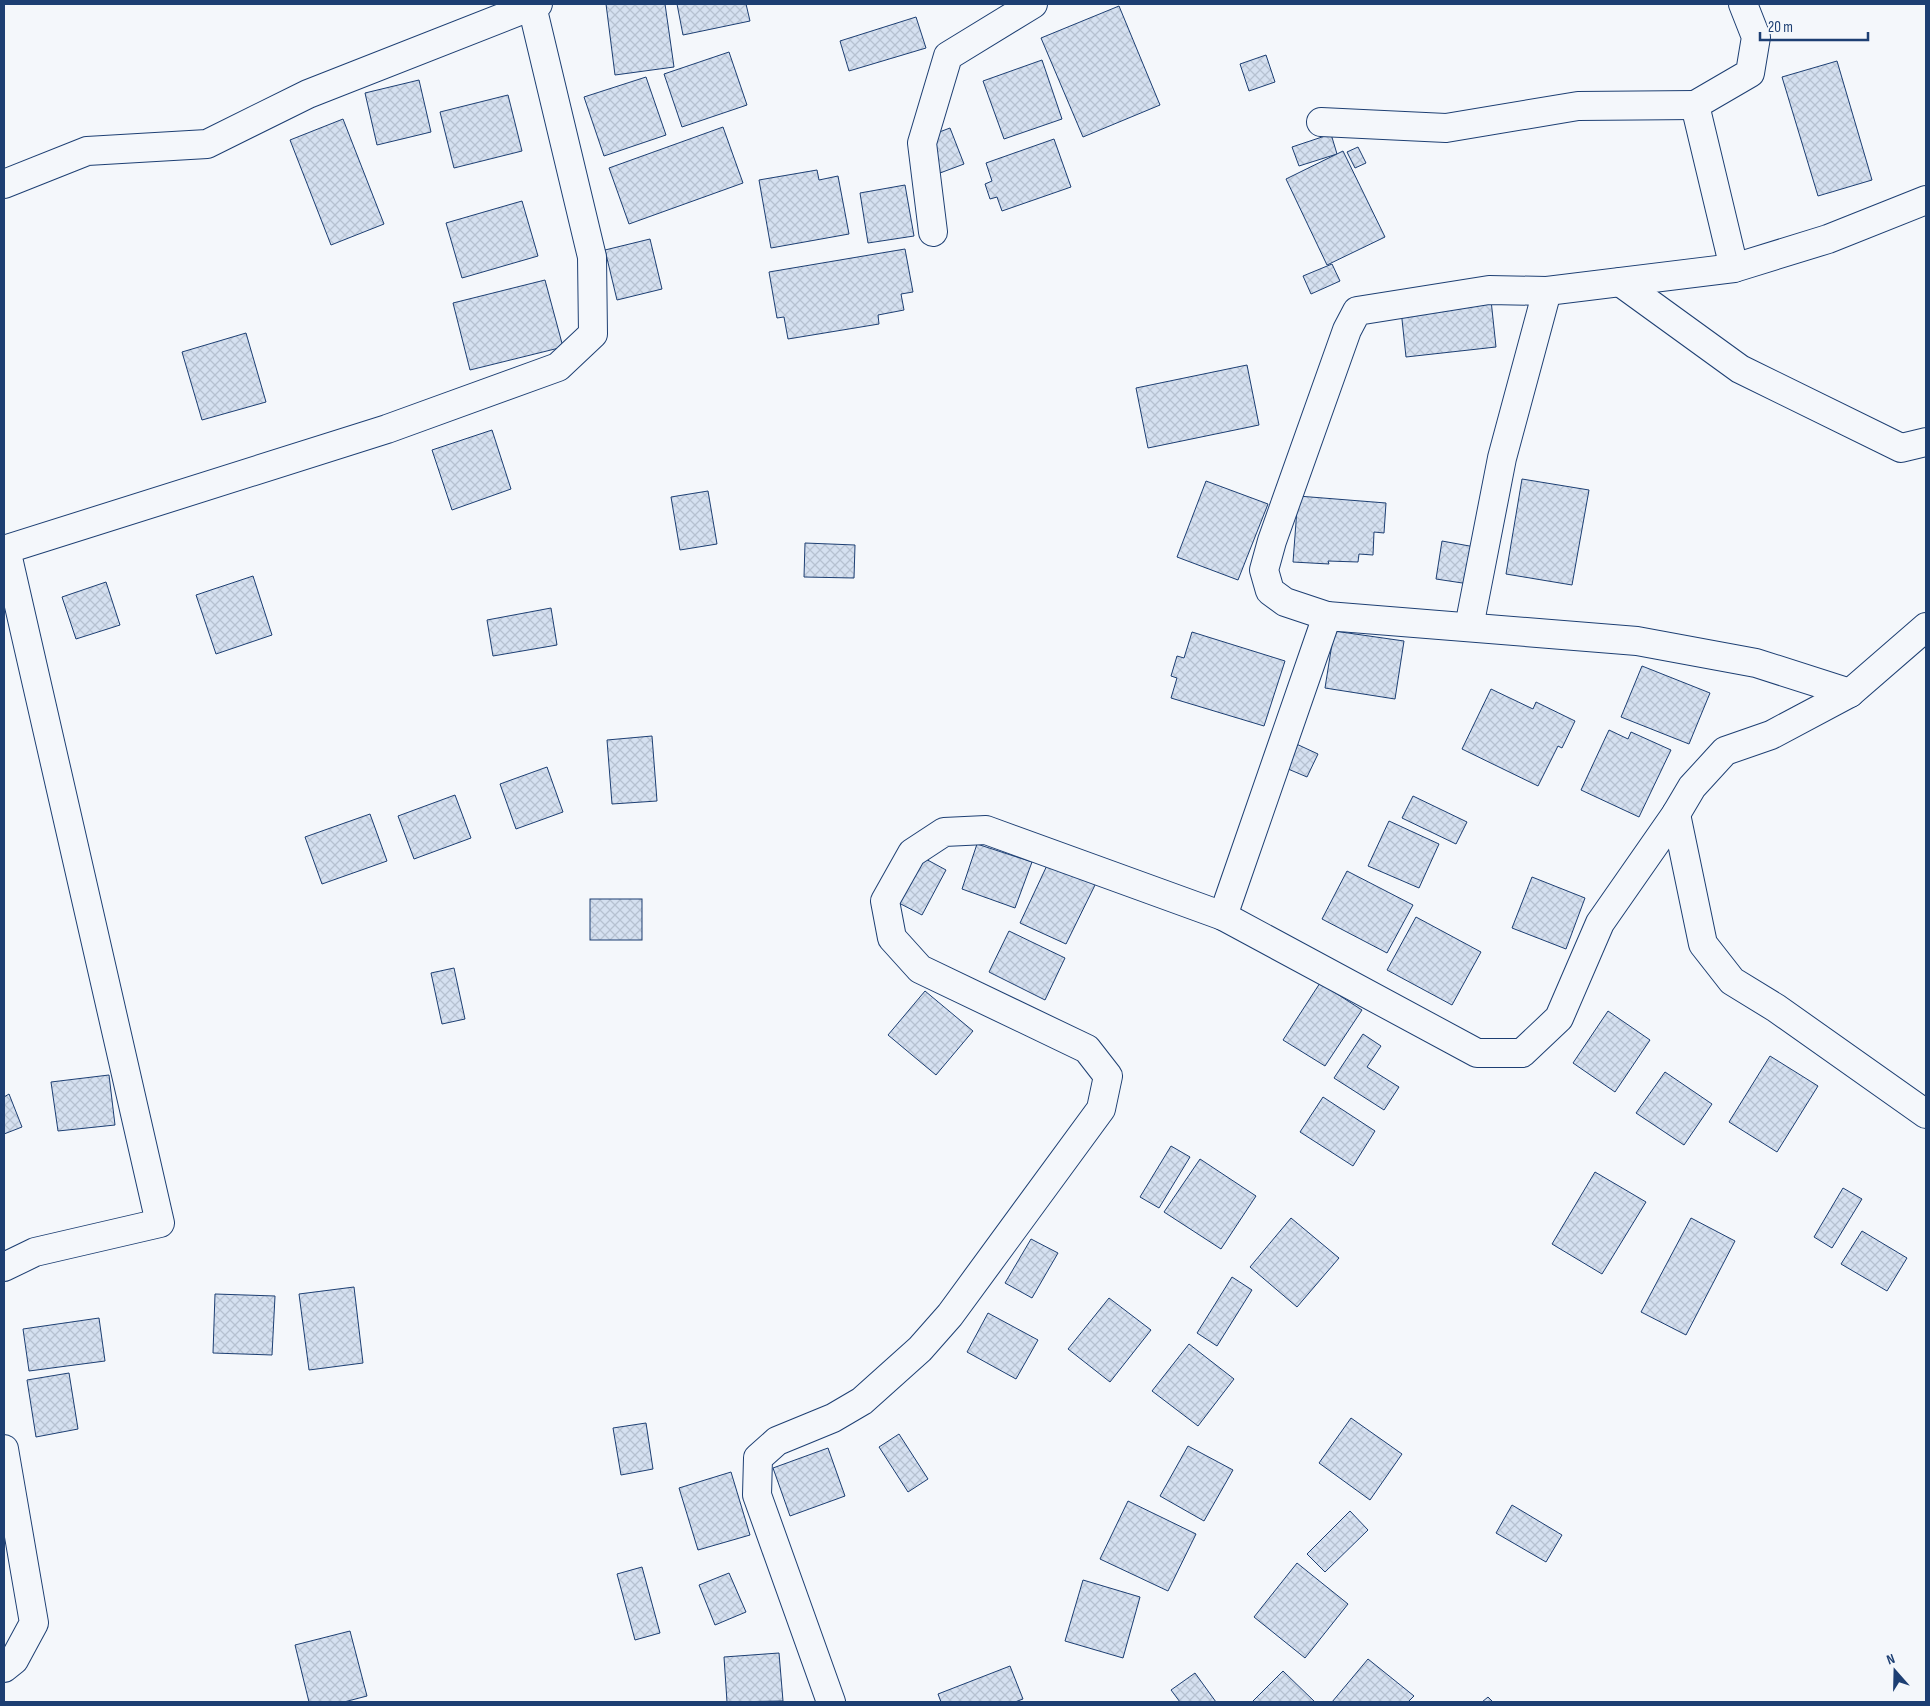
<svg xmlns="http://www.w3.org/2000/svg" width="1930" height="1706" font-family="'Sofia Sans Condensed',sans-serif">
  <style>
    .building { fill: url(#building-cross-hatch); stroke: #1d3f73 }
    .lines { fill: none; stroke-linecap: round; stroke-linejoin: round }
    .street-casing { stroke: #1d3f73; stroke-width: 30 }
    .street { stroke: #f4f7fb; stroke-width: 28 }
  </style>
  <defs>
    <pattern id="building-cross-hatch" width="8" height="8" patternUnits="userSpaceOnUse" patternTransform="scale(1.25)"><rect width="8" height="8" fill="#d5e0f0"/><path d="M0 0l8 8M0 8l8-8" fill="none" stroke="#b6c1d1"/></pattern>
  </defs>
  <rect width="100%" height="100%" fill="#f4f7fb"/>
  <g class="building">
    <path d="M606,4H665L674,67L615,75Z"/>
    <path d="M677,4H746L750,21L683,35Z"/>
    <path d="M1119,6L1160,105L1083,137L1041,38Z"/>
    <path d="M916,17L926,48L849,71L840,41Z"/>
    <path d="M729,52L747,105L682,127L664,74Z"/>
    <path d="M1266,55L1275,82L1249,91L1240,64Z"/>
    <path d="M1042,60L1062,119L1004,139L983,81Z"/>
    <path d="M1837,61L1872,180L1818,196L1782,77Z"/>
    <path d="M646,77L666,135L604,156L584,97Z"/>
    <path d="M419,80L431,132L377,145L365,93Z"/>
    <path d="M508,95L522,151L454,168L440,112Z"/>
    <path d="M343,119L384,224L331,245L290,140Z"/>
    <path d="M723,127L743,183L629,224L609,168Z"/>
    <path d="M950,128L964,164L940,173L926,137Z"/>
    <path d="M1331,134L1337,154L1299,166L1292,147Z"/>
    <path d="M1054,139L1071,187L1002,211L997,197L990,199L985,184L992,181L986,163Z"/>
    <path d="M1358,147L1366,163L1355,168L1347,152Z"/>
    <path d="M1343,151L1385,237L1327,265L1286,179Z"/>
    <path d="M817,170L819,180L838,176L849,234L771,248L759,180Z"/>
    <path d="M905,185L914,236L868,243L860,193Z"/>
    <path d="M522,201L538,256L462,278L446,223Z"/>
    <path d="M650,239L662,289L617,300L605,250Z"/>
    <path d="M905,249L913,292L901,294L904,310L878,315L879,324L788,339L784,317L777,318L769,272Z"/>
    <path d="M1332,264L1340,281L1311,294L1303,276Z"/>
    <path d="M545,280L563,347L470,370L453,303Z"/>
    <path d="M1491,300L1496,347L1406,357L1401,310Z"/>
    <path d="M246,333L266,402L202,420L182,352Z"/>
    <path d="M1247,365L1259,425L1148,448L1136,388Z"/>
    <path d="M492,430L511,489L452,510L432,450Z"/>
    <path d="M1522,479L1589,490L1572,585L1506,574Z"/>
    <path d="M1206,481L1268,504L1238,580L1177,557Z"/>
    <path d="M708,491L717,544L680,550L671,497Z"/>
    <path d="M1298,496L1386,503L1384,533L1374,532L1373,555L1359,554L1358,562L1328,561L1329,564L1293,562Z"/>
    <path d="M1442,541L1475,547L1469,584L1436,579Z"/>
    <path d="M805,543L855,545L854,578L804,577Z"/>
    <path d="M253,576L272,635L216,654L196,595Z"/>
    <path d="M106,582L120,625L76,639L62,597Z"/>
    <path d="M551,608L557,645L493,656L487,620Z"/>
    <path d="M1334,631L1404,641L1395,699L1325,688Z"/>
    <path d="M1192,632L1285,661L1264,726L1171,698L1177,678L1171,676L1177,656L1184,658Z"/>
    <path d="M1642,666L1710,693L1689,744L1621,717Z"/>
    <path d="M1491,689L1533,709L1536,702L1575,721L1562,748L1558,746L1538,786L1462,749Z"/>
    <path d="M1609,730L1628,739L1631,732L1671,750L1639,817L1581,790Z"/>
    <path d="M652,736L657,801L612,804L607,740Z"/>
    <path d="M1292,742L1318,754L1307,777L1281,766Z"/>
    <path d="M547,767L563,812L516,829L500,784Z"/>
    <path d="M455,795L471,838L414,859L398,816Z"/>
    <path d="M1413,796L1467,822L1456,844L1402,818Z"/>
    <path d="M370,814L387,861L322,884L305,837Z"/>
    <path d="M1389,821L1439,844L1419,888L1368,866Z"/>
    <path d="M977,844L1032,862L1015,908L962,889Z"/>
    <path d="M922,857L946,870L922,915L897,902Z"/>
    <path d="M1050,859L1097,881L1066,944L1020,923Z"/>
    <path d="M1347,871L1413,905L1387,953L1322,919Z"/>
    <path d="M1532,877L1585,898L1566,949L1512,928Z"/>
    <rect x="590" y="899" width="52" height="41"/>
    <path d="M1416,917L1481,952L1452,1005L1387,970Z"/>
    <path d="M1009,931L1065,958L1045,1000L989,972Z"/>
    <path d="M454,968L465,1019L442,1024L431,973Z"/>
    <path d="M1320,983L1362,1010L1325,1066L1283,1040Z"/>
    <path d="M925,991L973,1031L936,1075L888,1035Z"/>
    <path d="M1608,1011L1650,1040L1615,1092L1573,1063Z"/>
    <path d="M1363,1034L1381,1046L1367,1067L1399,1087L1384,1110L1334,1078Z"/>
    <path d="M1770,1056L1818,1086L1777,1152L1729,1122Z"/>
    <path d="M1665,1072L1712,1104L1684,1145L1636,1113Z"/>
    <path d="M109,1075L115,1125L58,1131L51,1082Z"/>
    <path d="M9,1094L22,1127L4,1134V1097Z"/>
    <path d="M1323,1097L1375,1131L1353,1166L1300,1132Z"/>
    <path d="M1171,1146L1190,1157L1159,1208L1140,1197Z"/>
    <path d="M1200,1159L1256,1196L1221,1249L1164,1212Z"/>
    <path d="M1595,1172L1646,1202L1602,1274L1552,1244Z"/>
    <path d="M1843,1188L1862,1199L1832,1248L1814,1237Z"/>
    <path d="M1291,1218L1339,1258L1297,1307L1250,1267Z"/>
    <path d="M1691,1218L1735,1241L1686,1335L1641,1312Z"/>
    <path d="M1862,1231L1907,1258L1887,1291L1841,1264Z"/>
    <path d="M1031,1239L1058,1253L1032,1298L1005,1283Z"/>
    <path d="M1232,1277L1252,1290L1217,1346L1197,1333Z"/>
    <path d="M354,1287L363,1363L309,1370L299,1294Z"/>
    <path d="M215,1294L275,1296L272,1355L213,1353Z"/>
    <path d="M1109,1298L1151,1330L1110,1382L1068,1349Z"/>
    <path d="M988,1313L1038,1340L1016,1379L967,1352Z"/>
    <path d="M99,1318L105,1361L29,1371L23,1329Z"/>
    <path d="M1189,1344L1234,1379L1198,1426L1152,1391Z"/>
    <path d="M69,1373L78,1429L36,1437L27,1380Z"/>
    <path d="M1351,1418L1402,1454L1370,1500L1319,1463Z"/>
    <path d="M646,1423L653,1469L621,1475L613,1428Z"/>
    <path d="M899,1434L928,1479L908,1492L879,1447Z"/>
    <path d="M1188,1446L1233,1470L1204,1521L1160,1496Z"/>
    <path d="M828,1448L845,1496L790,1516L773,1468Z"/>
    <path d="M731,1472L750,1535L698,1550L679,1488Z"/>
    <path d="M1128,1501L1196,1534L1168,1591L1100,1559Z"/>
    <path d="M1512,1505L1562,1535L1546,1562L1496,1533Z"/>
    <path d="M1350,1511L1368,1530L1325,1572L1307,1554Z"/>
    <path d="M1297,1563L1348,1604L1305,1658L1254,1617Z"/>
    <path d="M642,1567L660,1633L635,1640L617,1574Z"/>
    <path d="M729,1573L746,1612L715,1625L699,1585Z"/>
    <path d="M1083,1580L1140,1597L1123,1658L1065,1641Z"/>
    <path d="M350,1631L367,1696L344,1702H309L295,1645Z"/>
    <path d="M779,1653L783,1701L727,1702L724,1657Z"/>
    <path d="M1368,1659L1414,1696L1408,1702H1332Z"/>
    <path d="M1010,1666L1023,1699L1015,1702H941L938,1694Z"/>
    <path d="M1283,1671L1315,1702H1252Z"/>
    <path d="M1195,1673L1216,1702H1180L1171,1690Z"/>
    <path d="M1488,1697L1493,1702H1482Z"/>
  </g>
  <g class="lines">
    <defs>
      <g id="street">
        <path d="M1321,122L1446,128L1578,106L1695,105"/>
        <path d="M4,184L87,151L207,144L308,94L532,6L530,4"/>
        <path d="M933,232L922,143L948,56L1033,4"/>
        <path d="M1734,268L1695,105L1750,73L1756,37L1743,4"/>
        <path d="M1620,282L1740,369L1901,448L1926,442"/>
        <path d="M4,550L387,429L558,367L593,334L592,257L532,6L538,4"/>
        <path d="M1327,616L1285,602L1270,591L1264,570L1272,541L1347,330L1357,311L1489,290L1547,291L1734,268L1828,239L1926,200"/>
        <path d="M1469,627L1502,458L1547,291"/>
        <path d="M1676,814L1703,944L1732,981L1776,1008L1926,1114"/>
        <path d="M1223,916L1327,616L1637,641L1756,663L1850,693"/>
        <path d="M4,1267L35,1252L160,1223L6,549"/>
        <path d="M4,1449L34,1623L14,1660L4,1668"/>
        <path d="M831,1702L757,1495L758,1458L777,1441L833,1418L862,1401L920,1349L950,1315L1101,1109L1108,1076L1087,1049L920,969L892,938L885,901L912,853L944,832L986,830L1223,916L1477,1053H1522L1559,1018L1600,923L1676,814L1692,787L1725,751L1771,735L1850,693L1926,627"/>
      </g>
    </defs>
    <use href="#street" class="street-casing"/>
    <use href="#street" class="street"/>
  </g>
  <rect width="1930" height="1706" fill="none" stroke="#1d3f73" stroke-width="10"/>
  <g transform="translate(1895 1671) rotate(340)" stroke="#f4f7fb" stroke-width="4" paint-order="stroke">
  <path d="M0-4L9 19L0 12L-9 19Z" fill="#1d3f73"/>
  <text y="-8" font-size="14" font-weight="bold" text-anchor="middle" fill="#1d3f73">N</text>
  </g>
  <path d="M1760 32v8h108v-8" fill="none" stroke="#1d3f73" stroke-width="2.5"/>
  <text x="1768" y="32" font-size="15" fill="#1d3f73" stroke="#f4f7fb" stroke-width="4" paint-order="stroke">20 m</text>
</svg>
